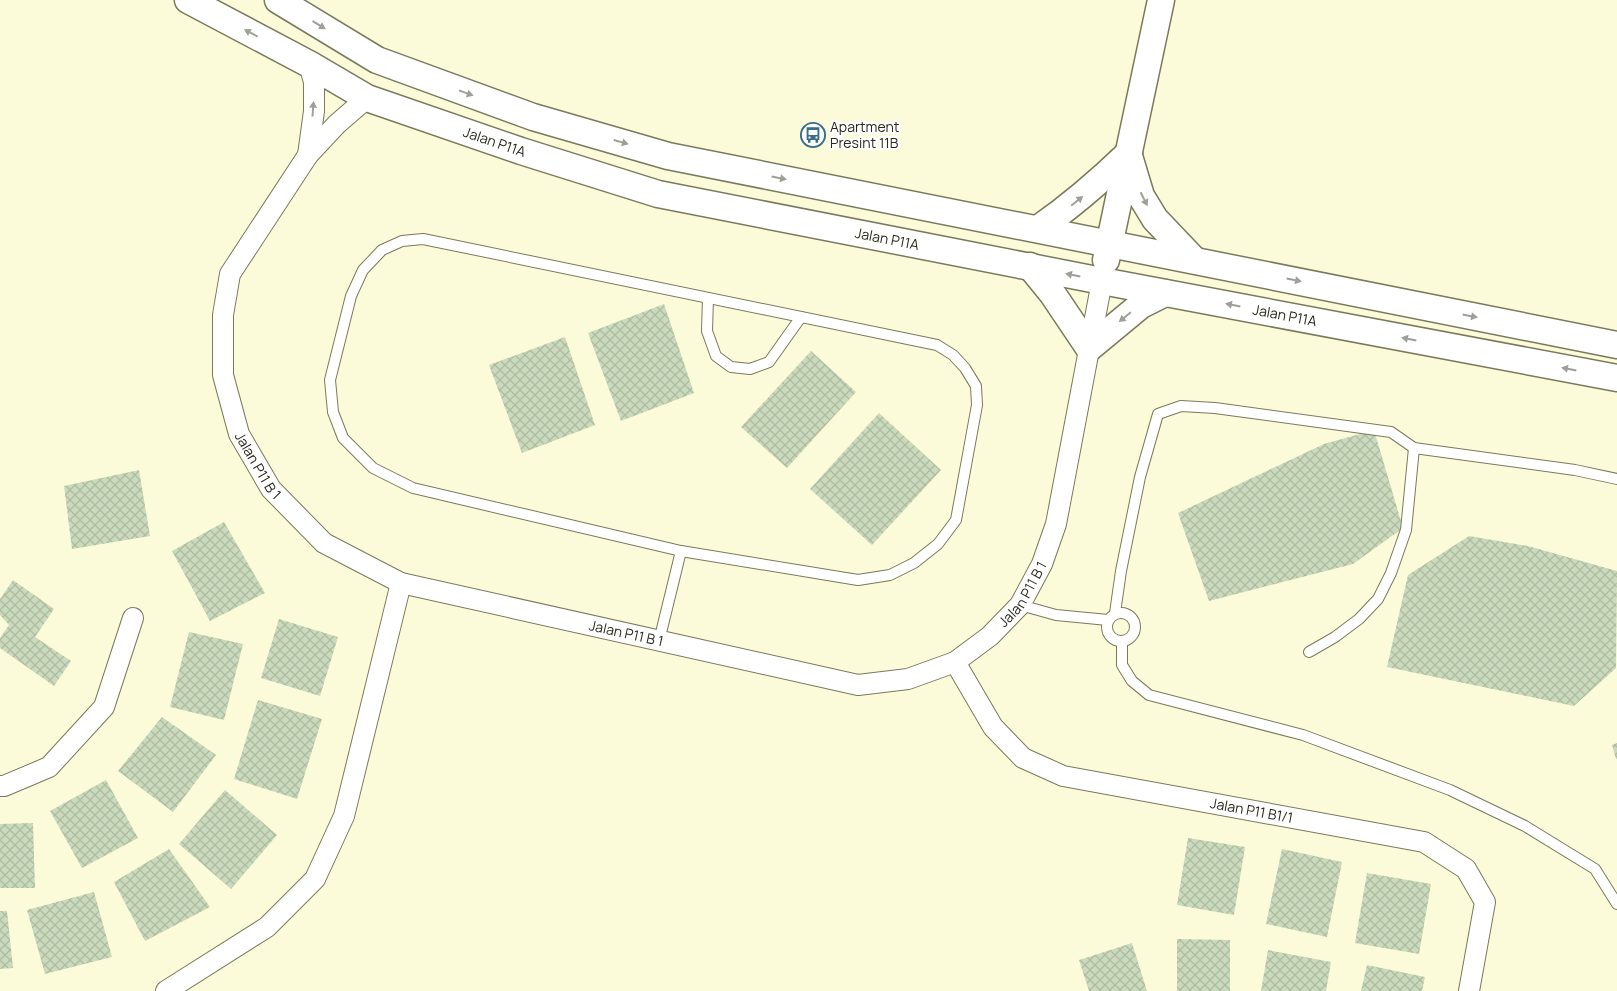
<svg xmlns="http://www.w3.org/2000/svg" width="1617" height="991" font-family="Manrope,sans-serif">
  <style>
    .building { fill: url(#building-cross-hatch) }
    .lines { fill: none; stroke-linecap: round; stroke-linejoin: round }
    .service-casing { stroke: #7b795b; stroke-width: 12 }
    .minor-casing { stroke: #7b795b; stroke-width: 22 }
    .tertiary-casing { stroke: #7b795b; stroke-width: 29 }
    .service { stroke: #fff; stroke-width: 10 }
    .minor { stroke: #fff; stroke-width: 20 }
    .tertiary { stroke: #fff; stroke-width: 26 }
    .oneway { fill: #9f9f99 }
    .labels { text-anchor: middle; stroke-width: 4.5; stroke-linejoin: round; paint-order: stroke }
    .poi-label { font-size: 14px; fill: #2a291c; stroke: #fff; text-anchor: start }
    .street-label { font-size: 14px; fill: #2a291c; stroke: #fff }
  </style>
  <defs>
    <pattern id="building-cross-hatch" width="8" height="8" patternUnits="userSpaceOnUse" patternTransform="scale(1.25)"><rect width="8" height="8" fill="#cadabc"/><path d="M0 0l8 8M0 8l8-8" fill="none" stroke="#aebba1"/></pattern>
  </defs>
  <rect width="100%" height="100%" fill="#fcfbd9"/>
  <g class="building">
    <path d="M664,304L694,393L621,421L588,333Z"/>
    <path d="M565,337L595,425L522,453L489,365Z"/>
    <path d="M811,351L856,392L787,468L741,427Z"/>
    <path d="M879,413L941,470L872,545L810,489Z"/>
    <path d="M1374,430L1403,528L1353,564L1209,601L1178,513L1324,444Z"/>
    <path d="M139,470L150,536L72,549L64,486Z"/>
    <path d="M224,522L265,593L210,621L172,551Z"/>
    <path d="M1469,536L1528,546L1617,571L1616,668L1574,706L1387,667L1408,575Z"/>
    <path d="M13,580L54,609L35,637L71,661L54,686L0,648V638L9,625L0,615V599Z"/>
    <path d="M279,619L338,637L320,696L261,678Z"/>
    <path d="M189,632L243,644L224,720L170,707Z"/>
    <path d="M258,700L322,719L297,799L234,779Z"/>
    <path d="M162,717L216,755L173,812L118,771Z"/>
    <path d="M1617,743V759H1616L1612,745Z"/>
    <path d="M106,780L138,838L82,868L50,811Z"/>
    <path d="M225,790L277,835L231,889L179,844Z"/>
    <path d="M33,823L35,888H0V824Z"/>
    <path d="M1188,838L1245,847L1234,915L1177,905Z"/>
    <path d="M169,849L210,907L145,941L114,882Z"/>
    <path d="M1282,849L1342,862L1327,937L1266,924Z"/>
    <path d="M1367,873L1431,884L1419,954L1355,943Z"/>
    <path d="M94,892L112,957L45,974L27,910Z"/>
    <path d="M0,911H7L13,968L0,969Z"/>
    <path d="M1177,939L1230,940V991H1177Z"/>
    <path d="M1132,943L1147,991H1089L1079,960Z"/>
    <path d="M1268,950L1331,962L1326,991H1261Z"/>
    <path d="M1367,965L1425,977L1422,991H1361Z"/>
  </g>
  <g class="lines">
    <defs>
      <g id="service">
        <path d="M423,239L937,345L953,355L965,368L976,386L977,405L956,520L938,544L914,563L890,575L858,580L681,551L413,488L373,468L343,438L333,412L330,380L351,296L363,270L382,250L402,241Z"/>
        <path d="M708,298L707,331L716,356L731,367L750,369L769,362L801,317"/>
        <path d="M1020,605L1056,615L1108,620"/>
        <circle cx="1121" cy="627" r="14"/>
        <path d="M1115,613L1121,571L1140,477L1158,414L1181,406L1215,408L1391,432L1414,448L1575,470L1617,479"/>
        <path d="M659,641L681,551"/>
        <path d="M1122,642V665L1132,681L1149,695L1303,735L1450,790L1525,826L1595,869L1617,904"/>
        <path d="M1309,652L1335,637L1359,619L1378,599L1391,573L1406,530L1414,448"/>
      </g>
      <g id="minor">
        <path id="s1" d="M367,98L337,124L308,155L230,274L223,315V375L239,434L271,489L324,543L401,583L858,685L908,679L955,662L990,636L1020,605L1042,564L1056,524L1102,281"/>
        <path d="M308,155L314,111V82L309,64"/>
        <path id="s2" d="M955,662L993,727L1023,758L1063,776L1424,842L1466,869L1485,902L1469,991"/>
        <path d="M0,786H4L49,767L104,707L133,618"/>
        <path d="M166,991L267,927L315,879L344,816L401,583"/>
      </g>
      <g id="tertiary">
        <path id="s3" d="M188,0L309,64L367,98L521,151L658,194L1102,281L1617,378"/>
        <path d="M278,0L377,60L533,117L668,156L1617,345"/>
        <path d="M1129,156L1141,196L1155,219L1194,260"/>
        <path d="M1038,229C1071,206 1100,181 1129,153"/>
        <path d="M1106,260L1161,0"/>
        <path d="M1030,266L1052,293L1089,348L1141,305L1165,293"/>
      </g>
    </defs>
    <use href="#service" class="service-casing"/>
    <use href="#minor" class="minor-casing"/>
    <use href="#tertiary" class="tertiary-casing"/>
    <use href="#service" class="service"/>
    <use href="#minor" class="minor"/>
    <use href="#tertiary" class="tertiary"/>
  </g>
  <defs><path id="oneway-solid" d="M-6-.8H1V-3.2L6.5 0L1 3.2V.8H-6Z" transform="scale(1.25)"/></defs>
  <g class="oneway">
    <use href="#oneway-solid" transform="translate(319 25) rotate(31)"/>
    <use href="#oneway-solid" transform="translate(251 33) rotate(-152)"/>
    <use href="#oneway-solid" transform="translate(466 93) rotate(20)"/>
    <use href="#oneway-solid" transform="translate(313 109) rotate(-86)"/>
    <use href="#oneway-solid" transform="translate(621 142) rotate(16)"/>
    <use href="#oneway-solid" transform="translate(779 178) rotate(11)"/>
    <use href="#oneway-solid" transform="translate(1144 199) rotate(63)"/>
    <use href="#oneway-solid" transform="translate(1077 201) rotate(-39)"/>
    <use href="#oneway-solid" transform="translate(1073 275) rotate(-169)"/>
    <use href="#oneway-solid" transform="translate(1294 280) rotate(11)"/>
    <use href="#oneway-solid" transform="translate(1233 305) rotate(-169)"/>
    <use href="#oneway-solid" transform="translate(1470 316) rotate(11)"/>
    <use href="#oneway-solid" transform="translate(1125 317) rotate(141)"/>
    <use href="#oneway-solid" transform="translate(1409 339) rotate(-169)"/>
    <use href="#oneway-solid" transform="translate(1569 369) rotate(-169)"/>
  </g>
  <defs>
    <symbol id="bus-ring" viewBox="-11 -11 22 22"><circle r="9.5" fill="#fff" stroke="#376d88" stroke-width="1.5"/><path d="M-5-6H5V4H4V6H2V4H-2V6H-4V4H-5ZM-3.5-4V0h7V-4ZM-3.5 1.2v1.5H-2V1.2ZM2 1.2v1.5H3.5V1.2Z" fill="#376d88"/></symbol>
  </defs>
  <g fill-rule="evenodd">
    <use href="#bus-ring" x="799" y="121" width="28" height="28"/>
  </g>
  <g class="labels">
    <g class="poi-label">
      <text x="830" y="132">Apartment<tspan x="830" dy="16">Presint 11B</tspan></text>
    </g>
    <g class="street-label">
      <text dy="5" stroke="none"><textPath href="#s3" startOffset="339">Jalan P11A</textPath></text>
      <text dy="5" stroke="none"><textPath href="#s3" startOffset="744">Jalan P11A</textPath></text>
      <text dy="5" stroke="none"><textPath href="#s3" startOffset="1149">Jalan P11A</textPath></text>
      <text dy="5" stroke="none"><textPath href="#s1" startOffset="424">Jalan P11 B 1</textPath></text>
      <text dy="5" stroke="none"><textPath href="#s1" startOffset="1279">Jalan P11 B 1</textPath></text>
      <text dy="5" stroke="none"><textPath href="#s1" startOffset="844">Jalan P11 B 1</textPath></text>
      <text dy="5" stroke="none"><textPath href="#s2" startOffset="354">Jalan P11 B1/1</textPath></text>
    </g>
  </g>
</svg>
